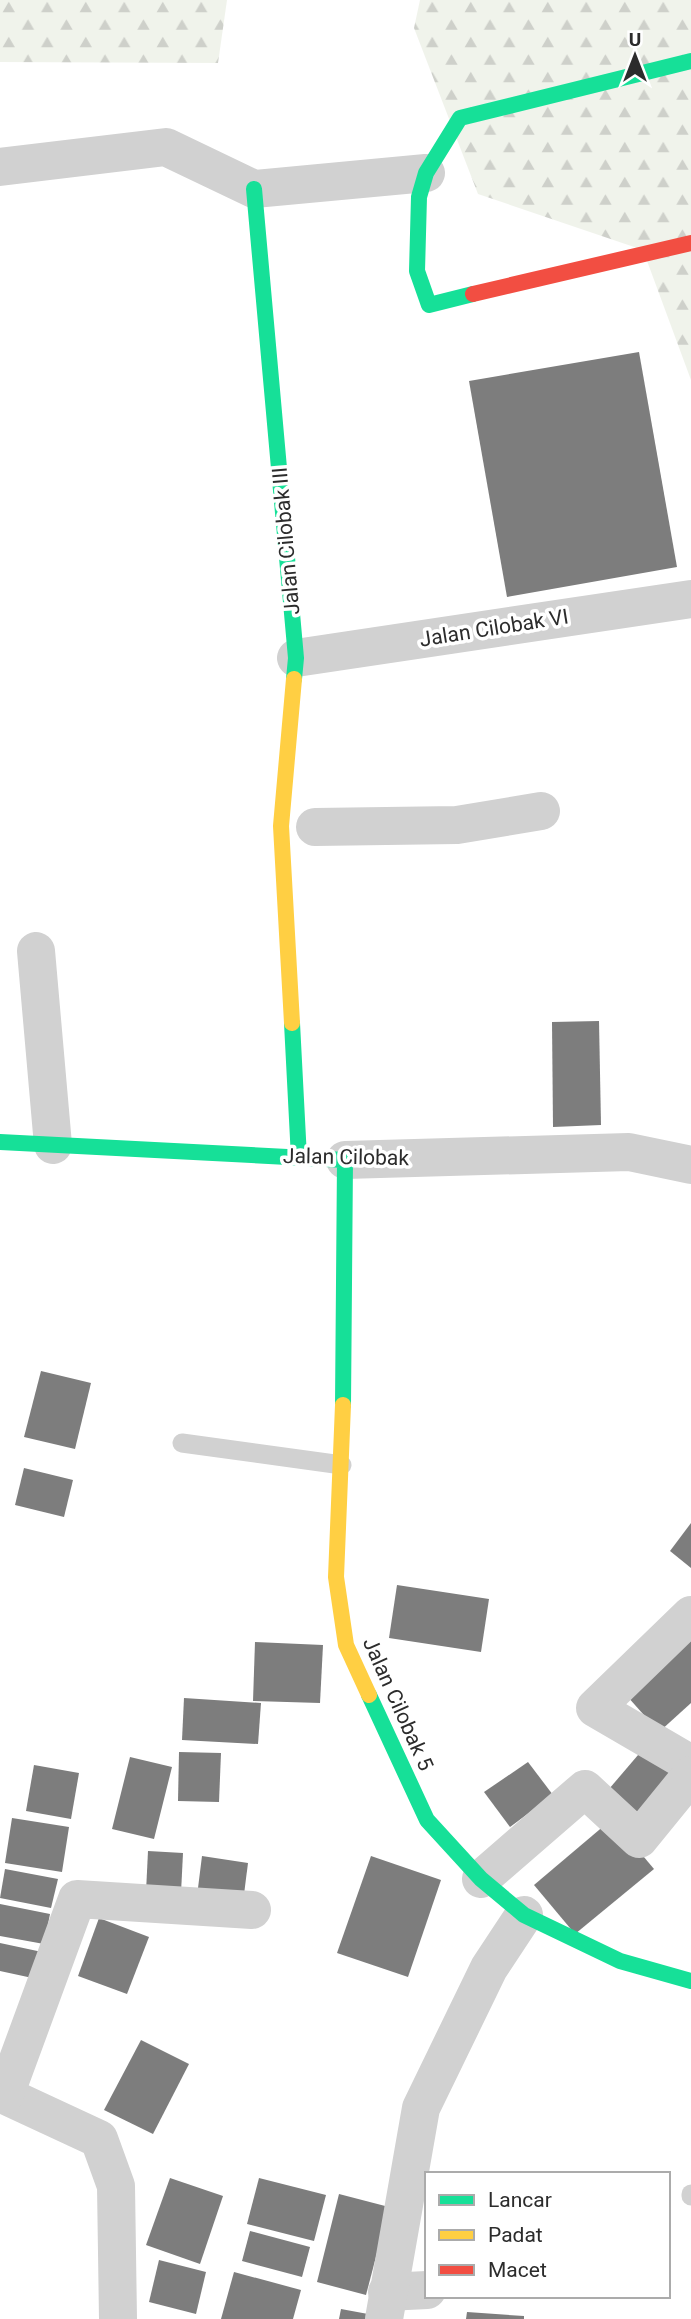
<svg xmlns="http://www.w3.org/2000/svg" width="691" height="2319" font-family="Roboto,sans-serif">
  <style>
    .forest { fill: url(#forest-firs) }
    .building { fill: #7d7d7d }
    .lines { fill: none; stroke-linecap: round; stroke-linejoin: round }
    .lane { stroke: #d1d1d1; stroke-width: 19 }
    .street { stroke: #d1d1d1; stroke-width: 38 }
    .fast { stroke: #16e098; stroke-width: 16 }
    .slow { stroke: #ffcf43; stroke-width: 16 }
    .jam { stroke: #f24e42; stroke-width: 16 }
    .labels { text-anchor: middle; stroke-width: 7; stroke-linejoin: round; paint-order: stroke }
    .street-label { font-size: 21px; fill: #2c2c2c; stroke: #fff }
  </style>
  <defs>
    <pattern id="forest-firs" width="22" height="20" patternUnits="userSpaceOnUse" patternTransform="scale(1.75)"><rect width="22" height="20" fill="#f0f3eb"/><path d="M5 1l3.5 6h-7zM16 11l3.5 6h-7z" fill="#ced0ca"/></pattern>
  </defs>
  <rect width="100%" height="100%" fill="#fff"/>
  <g class="forest">
    <path d="M0,0H227L218,63L0,62Z"/>
    <path d="M420,0H691V380L643,250L478,194L414,28Z"/>
  </g>
  <g class="building">
    <path d="M639,352L677,567L507,597L469,381Z"/>
    <path d="M599,1021L601,1125L553,1127L552,1022Z"/>
    <path d="M41,1371L91,1383L75,1449L24,1437Z"/>
    <path d="M24,1468L73,1480L64,1517L15,1505Z"/>
    <path d="M691,1523V1568L670,1551Z"/>
    <path d="M397,1585L489,1599L481,1652L389,1638Z"/>
    <path d="M691,1635V1703L659,1732L627,1696Z"/>
    <path d="M255,1642L323,1645L320,1703L253,1701Z"/>
    <path d="M184,1698L261,1703L258,1744L182,1740Z"/>
    <path d="M650,1741L686,1772L645,1819L609,1789Z"/>
    <path d="M179,1752L221,1753L219,1802L178,1801Z"/>
    <path d="M130,1757L172,1767L154,1839L112,1829Z"/>
    <path d="M528,1762L553,1795L510,1827L484,1792Z"/>
    <path d="M34,1765L79,1773L71,1819L26,1811Z"/>
    <path d="M12,1818L69,1827L62,1872L5,1863Z"/>
    <path d="M612,1819L654,1869L575,1934L534,1885Z"/>
    <path d="M148,1851L183,1853L181,1893L146,1892Z"/>
    <path d="M202,1856L248,1863L243,1902L197,1896Z"/>
    <path d="M371,1856L441,1880L408,1977L337,1953Z"/>
    <path d="M5,1869L58,1879L51,1908L0,1898Z"/>
    <path d="M0,1904L50,1914L44,1944L0,1936Z"/>
    <path d="M99,1918L149,1937L127,1994L78,1976Z"/>
    <path d="M0,1943L42,1952L37,1979L0,1971Z"/>
    <path d="M141,2040L189,2064L153,2134L104,2110Z"/>
    <path d="M170,2178L223,2196L200,2264L146,2245Z"/>
    <path d="M259,2178L326,2195L314,2241L247,2224Z"/>
    <path d="M339,2194L389,2207L366,2295L317,2282Z"/>
    <path d="M250,2231L310,2247L302,2277L242,2261Z"/>
    <path d="M159,2260L206,2272L196,2314L149,2302Z"/>
    <path d="M234,2272L301,2290L293,2319H221Z"/>
    <path d="M341,2309L368,2314L367,2319H339Z"/>
    <path d="M467,2312L524,2316V2319H466Z"/>
  </g>
  <g class="lines">
    <g class="lane">
      <path d="M182,1443L342,1465"/>
      <path d="M691,2196V2194"/>
    </g>
    <g class="street">
      <path d="M0,167L166,147L254,189L426,173"/>
      <path d="M296,658L691,599"/>
      <path d="M315,827L457,825L541,811"/>
      <path d="M36,951L53,1145"/>
      <path d="M345,1160L629,1152L691,1165"/>
      <path d="M691,1615L595,1708L691,1764"/>
      <path d="M481,1879L585,1789L639,1839L691,1775"/>
      <path d="M0,2093L99,2139L116,2186L118,2319"/>
      <path d="M5,2095L77,1899L252,1910"/>
      <path d="M387,2292L427,2290"/>
      <path d="M384,2319L421,2108L489,1968L524,1915"/>
    </g>
    <g class="fast">
      <path d="M254,189L296,658L294,679"/>
      <path d="M473,294L429,305L417,271L419,197L426,173L460,118L691,61"/>
      <path d="M292,1023L299,1158"/>
      <path d="M0,1142L345,1160L343,1405"/>
      <path d="M369,1695L427,1820L481,1879L524,1915L620,1961L691,1981"/>
    </g>
    <g class="slow">
      <path d="M292,1023L281,826L294,679"/>
      <path d="M343,1405L336,1577L346,1645L369,1695"/>
    </g>
    <path class="jam" d="M473,294L691,243"/>
  </g>
  <g class="labels">
    <g class="street-label">
      <text transform="translate(286 541) rotate(-95)" y="7">Jalan Cilobak III</text>
      <text transform="translate(494 628) rotate(-9)" y="7">Jalan Cilobak VI</text>
      <text transform="translate(346 1157) rotate(1)" y="7">Jalan Cilobak</text>
      <text transform="translate(398 1704) rotate(66)" y="7">Jalan Cilobak 5</text>
    </g>
  </g>
  <rect x="425" y="2172" width="245" height="126" fill="#ffffff" stroke="#ababab" stroke-width="2"/>
  <rect x="439" y="2195" width="35" height="10" fill="#16e098" stroke="#ababab" stroke-width="2"/>
  <text x="488" y="2207" font-size="21" fill="#2c2c2c">Lancar</text>
  <rect x="439" y="2230" width="35" height="10" fill="#ffcf43" stroke="#ababab" stroke-width="2"/>
  <text x="488" y="2242" font-size="21" fill="#2c2c2c">Padat</text>
  <rect x="439" y="2265" width="35" height="10" fill="#f24e42" stroke="#ababab" stroke-width="2"/>
  <text x="488" y="2277" font-size="21" fill="#2c2c2c">Macet</text>
  <g transform="translate(635 56)" stroke="#ffffff" stroke-width="5" paint-order="stroke">
  <path d="M0-5L12 26L0 18L-12 26Z" fill="#2c2c2c"/>
  <text y="-10" font-size="19" font-weight="bold" text-anchor="middle" fill="#2c2c2c">U</text>
  </g>
</svg>
